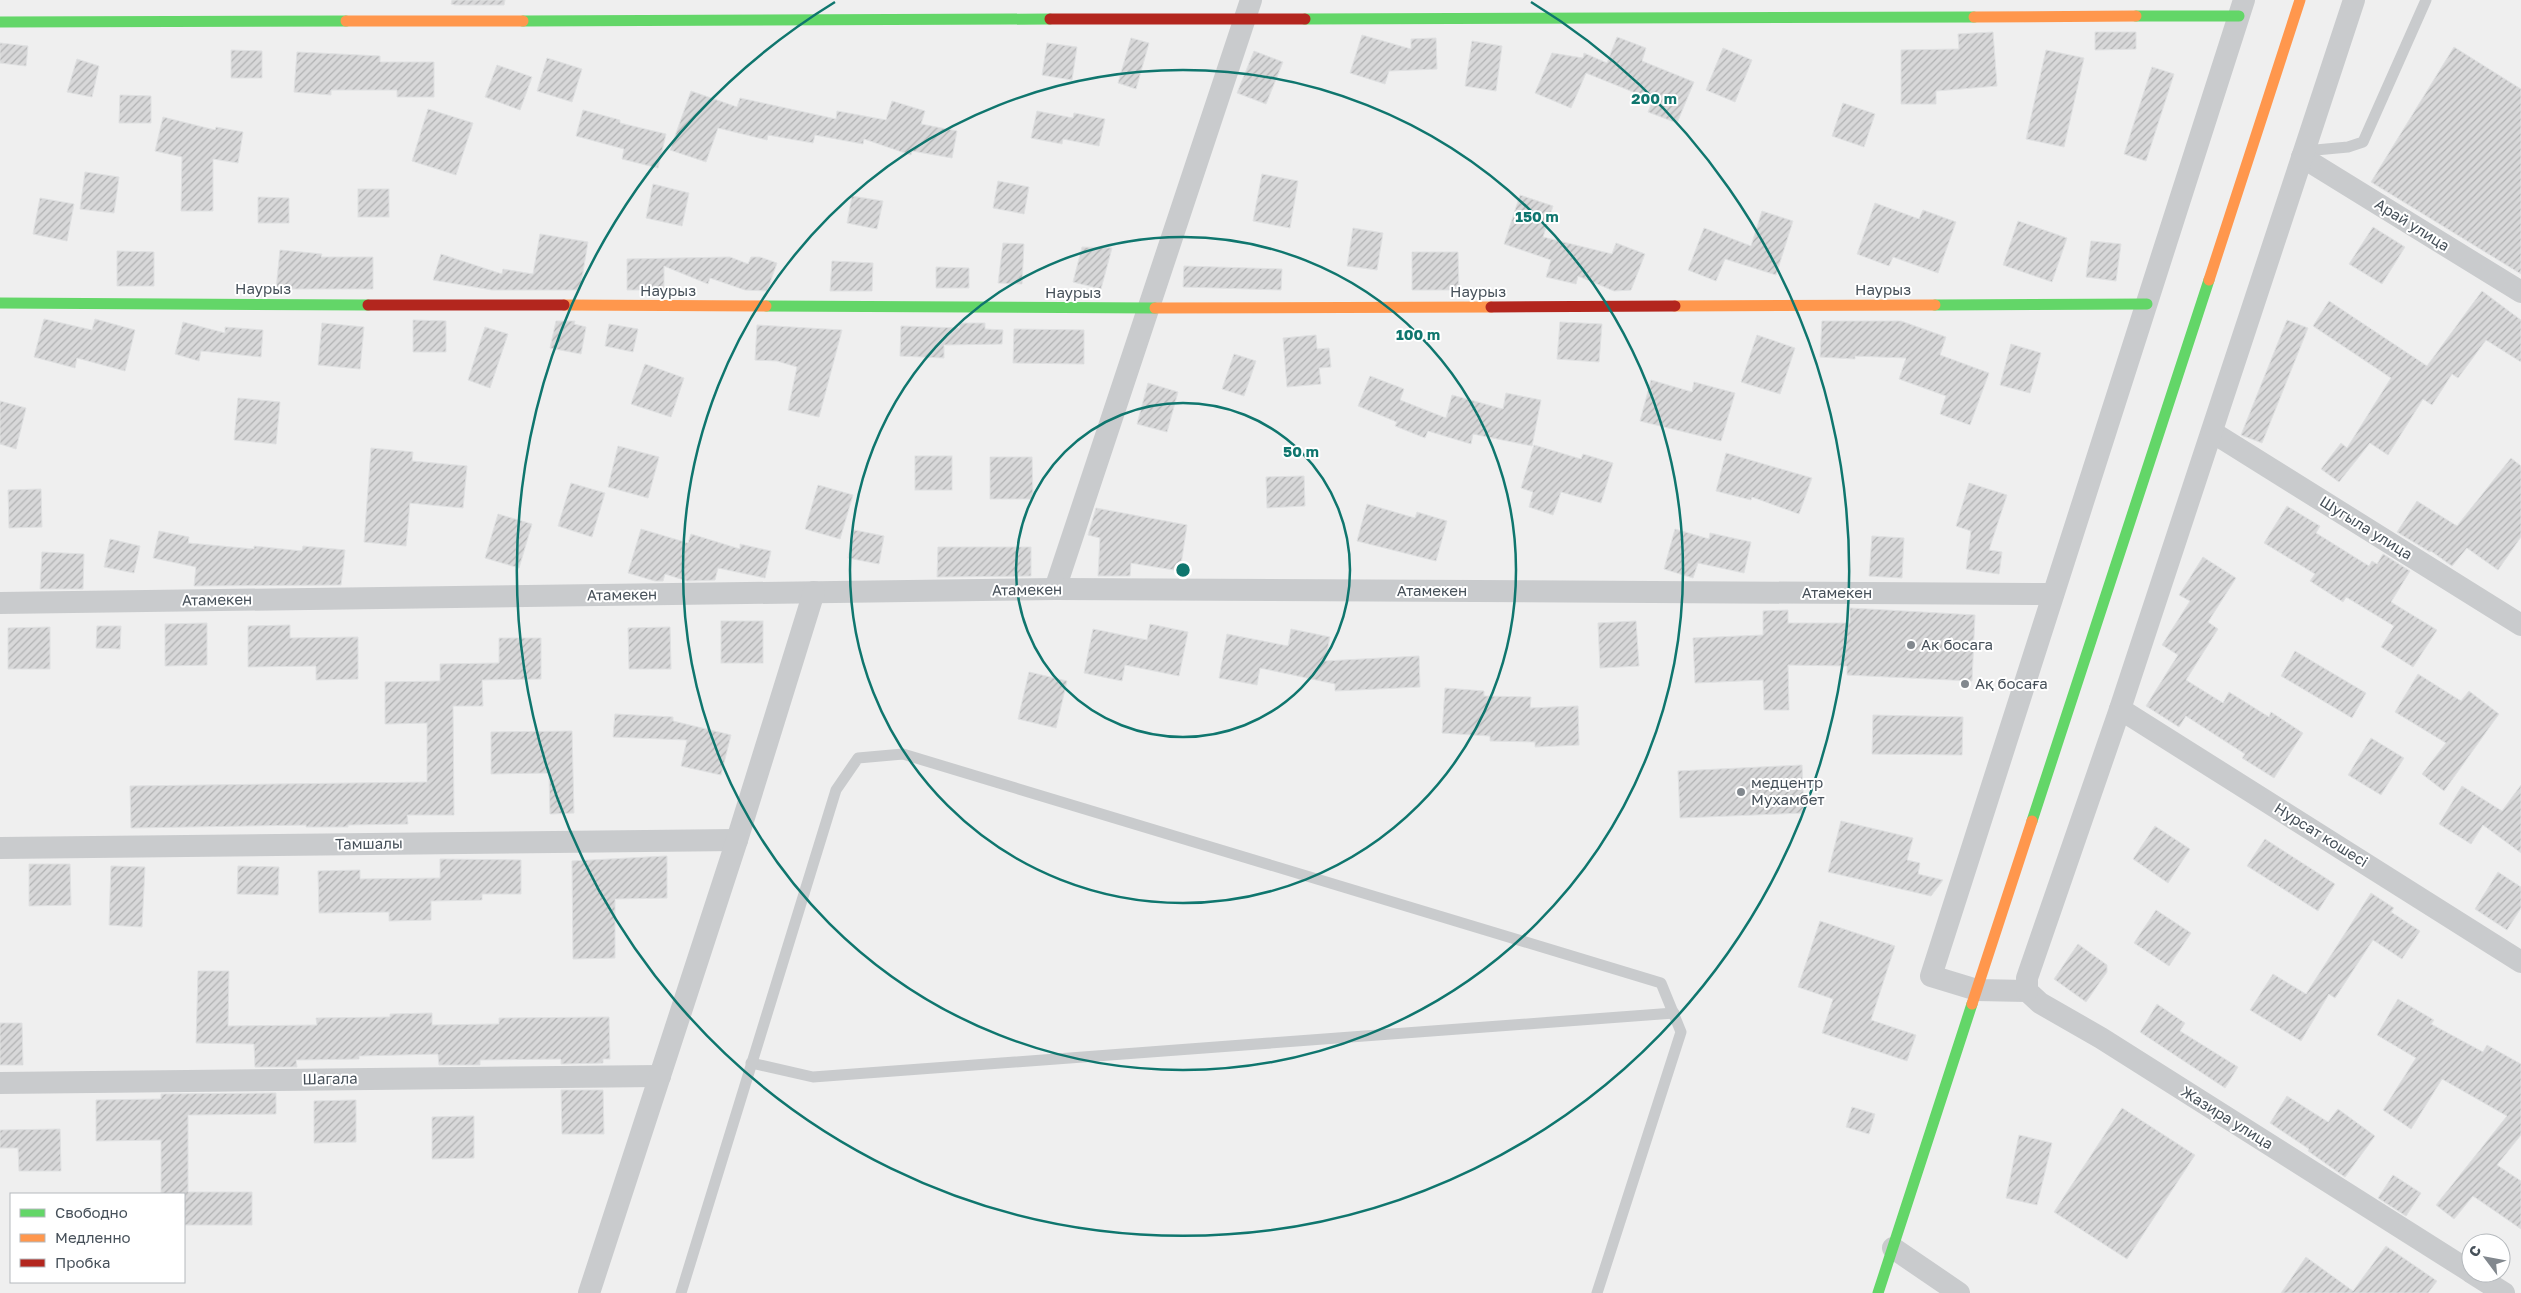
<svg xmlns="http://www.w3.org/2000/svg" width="2521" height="1293" font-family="'Golos Text',sans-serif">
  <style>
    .building { fill: url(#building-hatch); stroke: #e0e1e2 }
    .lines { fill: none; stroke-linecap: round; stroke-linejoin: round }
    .lane { stroke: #c9cbcd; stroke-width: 11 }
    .street { stroke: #c9cbcd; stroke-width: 22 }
    .fast { stroke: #63d668; stroke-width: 11 }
    .slow { stroke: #ff974d; stroke-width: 11 }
    .jam { stroke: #b3261e; stroke-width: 11 }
    .ring { fill: none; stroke: #0f766e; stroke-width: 2.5 }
    .poi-dot { fill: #82888e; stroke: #fff; stroke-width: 2 }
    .labels { text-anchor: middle; stroke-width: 4; stroke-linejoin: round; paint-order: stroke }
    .street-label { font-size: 15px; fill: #47515a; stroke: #fff }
    .poi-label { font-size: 15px; fill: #47515a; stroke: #fff; text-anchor: start }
    .centre { fill: #0f766e; stroke: #fff; stroke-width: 2.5 }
    .ring-label { font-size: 15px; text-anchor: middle; font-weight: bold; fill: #0f766e; stroke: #fff; stroke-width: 4; stroke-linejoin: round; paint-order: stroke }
  </style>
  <defs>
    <pattern id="building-hatch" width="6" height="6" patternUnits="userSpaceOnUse" patternTransform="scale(1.25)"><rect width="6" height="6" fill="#d8d8d9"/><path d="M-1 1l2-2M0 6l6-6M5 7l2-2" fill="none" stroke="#b1b2b3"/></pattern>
  </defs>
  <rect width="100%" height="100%" fill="#efefef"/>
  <g class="building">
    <path d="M452,0H505L504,5H455L451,4Z"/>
    <path d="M1993,32L1997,86L1936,91V104H1901V50L1959,49L1958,34Z"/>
    <path d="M2095,32H2136V49L2095,50Z"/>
    <path d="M1362,35L1411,49V39L1436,38L1437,69L1389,71L1385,84L1350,73Z"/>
    <path d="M1617,37L1646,48L1642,61L1694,82L1677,123L1648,112L1653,100L1586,73L1571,108L1535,93L1552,53L1583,58L1584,53L1607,63Z"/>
    <path d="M1131,38L1149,43L1136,89L1118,83Z"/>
    <path d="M1472,41L1502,46L1496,91L1465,86Z"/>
    <path d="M0,43L28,46L26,66L0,63Z"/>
    <path d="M1047,43L1077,47L1072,80L1042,75Z"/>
    <path d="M2454,47L2521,89V274L2371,182Z"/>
    <path d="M1723,48L1752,60L1735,102L1706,90Z"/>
    <path d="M231,50L262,51V78H231Z"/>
    <path d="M2046,50L2084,58L2064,147L2026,139Z"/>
    <path d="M1254,51L1283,62L1266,104L1237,93Z"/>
    <path d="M297,52L380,56V62H434V97H397V90H331V95L294,92Z"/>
    <path d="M547,58L582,69L572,102L537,91Z"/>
    <path d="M77,59L99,66L92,97L67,92Z"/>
    <path d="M497,65L532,77L520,110L485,97Z"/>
    <path d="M2152,67L2174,74L2146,161L2124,154Z"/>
    <path d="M691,91L737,107L740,98L836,119L837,111L886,120L892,101L925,111L921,124L957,131L952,158L912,151L911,155L864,139L863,144L815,135L813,143L768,135L767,140L718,128L706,162L670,150Z"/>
    <path d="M120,95L151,96V123H119Z"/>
    <path d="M1843,103L1875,114L1864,147L1832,136Z"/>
    <path d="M428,109L473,123L456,175L412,161Z"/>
    <path d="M583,110L620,120V123L666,134L658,168L622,159L624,149L576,136Z"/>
    <path d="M1037,111L1073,118L1074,113L1105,119L1099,146L1063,139L1062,144L1031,138Z"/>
    <path d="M163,117L215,130L216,127L243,132L238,163L213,159V211H181L182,157L155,151Z"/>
    <path d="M85,172L119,177L114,213L80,209Z"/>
    <path d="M1262,174L1298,181L1290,228L1253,221Z"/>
    <path d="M998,181L1029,187L1024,214L993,208Z"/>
    <path d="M653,184L689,193L682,226L646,218Z"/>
    <rect x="358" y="189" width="31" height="28"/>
    <path d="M1520,195L1553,206L1543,237L1612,254L1616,243L1645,254L1631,290L1614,291L1578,276L1576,284L1546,277L1551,260L1504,244Z"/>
    <path d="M852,196L883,201L877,229L847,223Z"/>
    <path d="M258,197L289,198V223H258Z"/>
    <path d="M40,198L74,204L67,241L33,234Z"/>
    <path d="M1875,203L1919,219L1923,210L1956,222L1938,273L1893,257L1889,266L1857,254Z"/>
    <path d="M1762,211L1793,221L1776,275L1725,259L1716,281L1688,270L1704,228L1751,246Z"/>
    <path d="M2018,221L2067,238L2052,282L2003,265Z"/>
    <path d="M2373,227L2405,247L2382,284L2349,264Z"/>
    <path d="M1353,228L1383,233L1377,270L1347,266Z"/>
    <path d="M540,234L588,242L580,290H492L433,280L441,254L502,274L503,269L533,274Z"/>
    <path d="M2091,241L2121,244L2116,281L2086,277Z"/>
    <path d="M1003,243L1024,244L1022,284L998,283Z"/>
    <path d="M1082,247L1112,248L1101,289L1073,282Z"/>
    <path d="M280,250L322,254L321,257H373V289H276Z"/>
    <path d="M117,251L154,252V286H117Z"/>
    <path d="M1412,252H1458L1459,290H1412Z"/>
    <path d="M730,257L748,264L751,257H760L777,263L767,291L745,290L710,278L708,284L664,266V290H627V259Z"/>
    <path d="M832,261L873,263L872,291H830Z"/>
    <path d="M1184,266L1282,269L1281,290L1183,287Z"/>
    <path d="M936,267L969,268V288H936Z"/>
    <path d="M2482,291L2521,320V362L2486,340L2458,378L2452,374L2432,405L2423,399L2388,455L2370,443L2339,482L2321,469L2341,443L2347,448L2391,378L2313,326L2329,301L2427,366Z"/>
    <path d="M44,319L92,330L95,319L135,330L125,371L77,358L75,368L34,357Z"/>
    <path d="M413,320L446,321V352H413Z"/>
    <path d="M2287,320L2308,328L2262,443L2241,435Z"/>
    <path d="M556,321H575L574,324L586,327L581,354L550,348Z"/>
    <path d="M1822,321H1901L1946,337L1940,355L1989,373L1970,425L1940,414L1946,396L1899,379L1906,358L1855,356V359L1820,357Z"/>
    <path d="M183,322L225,333V327L263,330L261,357L201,351L199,361L175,354Z"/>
    <path d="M1560,322L1602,324L1599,362L1557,359Z"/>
    <path d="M322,323L364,327L360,369L318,365Z"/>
    <path d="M959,323H985V329L1003,330L1002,344L944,345V358L900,356L901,326L960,328Z"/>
    <path d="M609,324L638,329L633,352L605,346Z"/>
    <path d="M757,325L842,330L819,417L788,410L797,367L777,361L755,360Z"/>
    <path d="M485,327L508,334L490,388L468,380Z"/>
    <path d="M1014,329L1084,330V364L1013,363Z"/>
    <path d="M1316,335L1317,349L1329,348L1331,367L1319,368L1321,384L1287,387L1283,338Z"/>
    <path d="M1757,335L1795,348L1780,394L1741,382Z"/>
    <path d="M2011,344L2041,353L2030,393L2000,385Z"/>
    <path d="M1234,354L1256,361L1244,396L1222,389Z"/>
    <path d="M645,364L684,378L671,417L631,404Z"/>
    <path d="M1370,376L1404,389L1400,400L1446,418L1452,395L1503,409L1506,393L1541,400L1532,446L1473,434L1471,444L1428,431L1425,438L1395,426L1397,422L1358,406Z"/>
    <path d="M1651,380L1692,392L1694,382L1735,393L1721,441L1640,421Z"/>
    <path d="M1148,383L1178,392L1167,432L1137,424Z"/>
    <path d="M238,398L280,402L276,444L234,440Z"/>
    <path d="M0,401L26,408L16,449L0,444Z"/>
    <path d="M1534,445L1581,459L1583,454L1613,463L1601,503L1561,492L1553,515L1529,507L1533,492L1521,488Z"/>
    <path d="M618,446L659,457L648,498L608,487Z"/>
    <path d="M371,448L413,452L412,461L467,466L463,508L410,503L406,546L364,542Z"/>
    <path d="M1726,453L1812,478L1799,514L1752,497L1751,500L1716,491Z"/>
    <rect x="915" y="456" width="37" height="34"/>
    <path d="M990,457H1032L1033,499H990Z"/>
    <path d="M2511,458L2521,466V537L2498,570L2467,548L2452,566L2431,551L2430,552L2397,532L2417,501L2457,526Z"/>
    <path d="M1304,476L1305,506L1267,508L1266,477Z"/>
    <path d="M571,483L605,493L592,537L558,526Z"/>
    <path d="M1969,483L2007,495L1989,550L2002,552L1999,574L1966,569L1971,531L1956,526Z"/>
    <path d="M818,485L853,495L840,539L805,529Z"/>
    <path d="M41,489L42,527L9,528L8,490Z"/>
    <path d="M1367,504L1415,518L1417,512L1447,521L1436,561L1357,541Z"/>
    <path d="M2287,506L2320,526L2316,533L2369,566L2372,561L2377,564L2383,554L2410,571L2391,602L2437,630L2413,667L2381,647L2394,626L2346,597L2343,602L2310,581L2315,574L2264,543Z"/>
    <path d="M1096,508L1187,525L1180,571L1131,563L1130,576H1098L1100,538L1088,535Z"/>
    <path d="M498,514L532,524L519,568L485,558Z"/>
    <path d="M641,529L688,543L691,534L740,549V544L771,551L765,578L718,568L715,580L687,581L665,574L663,581H655L628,573Z"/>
    <path d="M1675,529L1709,539L1710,533L1751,542L1744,573L1698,563L1693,578L1664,569Z"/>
    <path d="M854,530L884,536L879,564L848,558Z"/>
    <path d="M159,531L189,537L188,543L254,549V546L302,551L303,546L345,550L341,585L194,586L196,567L153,558Z"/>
    <path d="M1872,536L1904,538L1902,578L1869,576Z"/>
    <path d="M110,539L140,546L134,573L104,567Z"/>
    <path d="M938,547H1031V576L937,577Z"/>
    <path d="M42,552L84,554L83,589H40Z"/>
    <path d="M2203,557L2236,578L2208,622L2218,629L2186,680L2223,703L2229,692L2269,717L2271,712L2303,733L2274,778L2242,758L2245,754L2186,716L2179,727L2146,706L2178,655L2162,645L2190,601L2179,595Z"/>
    <path d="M1850,608L1975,615L1972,681L1847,675V666L1788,665L1789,710H1764L1763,680L1695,683L1693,638L1763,635V611L1788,610V623H1850Z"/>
    <rect x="721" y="621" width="42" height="42"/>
    <path d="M1636,621L1639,666L1600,668L1598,623Z"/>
    <path d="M207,623V665L165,666V624Z"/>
    <path d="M1150,624L1188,632L1179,676L1125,665L1122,681L1084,673L1093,629L1147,640Z"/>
    <path d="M290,625V638L358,637V679L316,680V666L248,667V626Z"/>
    <path d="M97,626H121L120,649L96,648Z"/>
    <path d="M50,627V669H8V628Z"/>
    <path d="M670,627L671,669H629L628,628Z"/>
    <path d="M1291,629L1330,637L1325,661L1419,656L1420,687L1335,691V684L1260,668L1257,685L1219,678L1227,634L1288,646Z"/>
    <path d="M499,638H541V679L482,680L483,706H453L454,815H407L408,824L348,825V827H306V825L131,828L130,786L427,782V723L385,724V682L440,681V664L499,663Z"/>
    <path d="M2295,651L2366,693L2352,718L2281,676Z"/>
    <path d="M1029,672L1067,681L1056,728L1018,719Z"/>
    <path d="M2418,674L2461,701L2469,691L2499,714L2444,791L2422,774L2446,743L2395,712Z"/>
    <path d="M1445,688L1484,691V696L1531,697L1530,708L1578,706L1579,745L1535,747V742L1490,741V736L1442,733Z"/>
    <path d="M615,714L673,717V721L731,735L721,775L681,766L687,740L613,737Z"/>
    <path d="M1873,715L1963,717L1962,755L1872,754Z"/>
    <path d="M572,731L574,813L550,814L549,773L491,774V732Z"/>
    <path d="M2371,738L2404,758L2381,795L2348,775Z"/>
    <path d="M1802,765L1804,813L1680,818L1678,771Z"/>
    <path d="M2521,785V853L2483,825L2471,844L2439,824L2462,786L2502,811Z"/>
    <path d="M1841,821L1913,838L1907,860L1920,863L1918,874L1943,880L1931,896L1828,872Z"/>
    <path d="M2155,826L2190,849L2168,883L2133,859Z"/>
    <path d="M2265,839L2335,884L2318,911L2247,866Z"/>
    <path d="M667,856V898L615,899V958L573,959L572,861Z"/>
    <path d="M440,859L521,860V894H482V900L431,901V920L389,921V912L319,913L318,871L360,870V879L440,878Z"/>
    <path d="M29,864H70L71,905L29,906Z"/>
    <path d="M111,866L145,867L142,927L109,925Z"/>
    <path d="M238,866L279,867L278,895L237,894Z"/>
    <path d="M2498,872L2521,887V908L2507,930L2475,909Z"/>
    <path d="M2371,893L2394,908L2391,912L2420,931L2402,959L2373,940L2335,998L2329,994L2301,1041L2250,1010L2273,974L2306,994Z"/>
    <path d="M2156,910L2191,933L2169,966L2134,943Z"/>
    <path d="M1820,921L1895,946L1871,1020L1916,1035L1907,1061L1822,1033L1833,999L1798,987Z"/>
    <path d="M2078,944L2107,965V972L2086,1002L2054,979Z"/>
    <path d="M198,971H229L228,1026L317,1025L316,1018L390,1017V1014L432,1013V1025L499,1024V1018L609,1017L610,1059H603V1063L561,1064V1059L480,1060V1065H439L438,1054L359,1056V1059L296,1060L297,1067H255L254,1044L196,1043Z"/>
    <path d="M2398,999L2434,1020L2431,1024L2483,1052L2487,1045L2521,1064V1135L2497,1165L2521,1181V1229L2473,1196L2454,1219L2436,1205L2507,1116L2442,1079L2411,1129L2383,1110L2416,1058L2377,1035Z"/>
    <path d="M2157,1004L2185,1023L2180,1031L2238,1067L2225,1088L2140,1032Z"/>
    <path d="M0,1023H22L23,1065H0Z"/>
    <path d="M561,1090H603L604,1134H562Z"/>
    <path d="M276,1093V1114L188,1115V1192H252V1225H184V1194H161V1140L96,1141V1100L161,1099V1094Z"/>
    <path d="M2287,1096L2328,1122L2338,1109L2375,1136L2345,1177L2308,1151L2309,1149L2270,1123Z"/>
    <path d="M356,1100V1142L314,1143V1101Z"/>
    <path d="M1852,1107L1875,1114L1869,1134L1846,1127Z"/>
    <path d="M2122,1108L2195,1155L2127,1259L2054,1212Z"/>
    <path d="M474,1116V1158L432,1159V1117Z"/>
    <path d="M60,1129L61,1171H19L18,1148H0V1130Z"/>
    <path d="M2019,1135L2052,1143L2037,1205L2006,1198Z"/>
    <path d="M2393,1175L2421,1193L2406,1216L2378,1198Z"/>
    <path d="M2386,1246L2437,1281L2428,1293H2281L2306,1257L2353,1291Z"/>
  </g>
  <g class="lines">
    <g class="lane">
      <path d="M2305,151L2348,147L2363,142L2426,0"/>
      <path d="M751,1063L813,1077L1674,1013"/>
      <path d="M681,1293L836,790L858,758L903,754L1661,983L1681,1032L1597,1293"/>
    </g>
    <g class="street">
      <path d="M2244,0L1931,976L1977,990L2027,991L2040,1003L2101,1038L2471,1272"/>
      <path d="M2302,157L2521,292"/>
      <path d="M2212,432L2521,625"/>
      <path d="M1055,589L1251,0"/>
      <path d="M0,603L1055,589L2053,594"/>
      <path d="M2120,709L2521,962"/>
      <path d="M0,848L737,840"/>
      <path d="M2027,991V978L2120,709L2354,0"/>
      <path d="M0,1083L660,1076"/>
      <path d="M1893,1248L1959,1293"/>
      <path d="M2472,1273L2504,1293"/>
      <path d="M589,1293L737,840L814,592"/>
    </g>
    <g class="fast">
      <path d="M2136,16H2239"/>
      <path d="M1305,19L1974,17"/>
      <path d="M523,21L1050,19"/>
      <path d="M0,22L346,21"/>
      <path d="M0,303L368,305"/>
      <path d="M1935,305L2147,304"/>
      <path d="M766,306L1155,308"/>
      <path d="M2032,821L2209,280"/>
      <path d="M1878,1293L1972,1004"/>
    </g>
    <g class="slow">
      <path d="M1974,17L2136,16"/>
      <path d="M346,21H523"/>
      <path d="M2209,280L2300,0"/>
      <path d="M564,305L766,306"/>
      <path d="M1675,306L1935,305"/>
      <path d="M1155,308L1491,307"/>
      <path d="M1972,1004L2032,821"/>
    </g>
    <g class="jam">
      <path d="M1050,19H1305"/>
      <path d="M368,305H564"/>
      <path d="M1491,307L1675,306"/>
    </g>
  </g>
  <g class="ring">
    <circle cx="1183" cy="570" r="167"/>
    <circle cx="1183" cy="570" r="333"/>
    <circle cx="1183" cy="570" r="500"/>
    <path d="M1531 2A666 666 0 1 1 835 2"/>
  </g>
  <g class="poi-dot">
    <circle cx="1911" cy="645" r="5"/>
    <circle cx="1965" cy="684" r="5"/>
    <circle cx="1741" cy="792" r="5"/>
  </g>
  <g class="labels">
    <g class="street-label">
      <text transform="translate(2412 225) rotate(32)" y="5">Арай улица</text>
      <text x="263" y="294">Наурыз</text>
      <text x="1883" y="295">Наурыз</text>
      <text x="668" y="296">Наурыз</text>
      <text x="1478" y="297">Наурыз</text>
      <text x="1073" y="298">Наурыз</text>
      <text transform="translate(2366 528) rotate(32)" y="5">Шугыла улица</text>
      <text transform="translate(1027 590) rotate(-1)" y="5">Атамекен</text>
      <text x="1432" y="596">Атамекен</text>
      <text x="1837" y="598">Атамекен</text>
      <text transform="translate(622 595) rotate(-1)" y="5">Атамекен</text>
      <text transform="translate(217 600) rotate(-1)" y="5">Атамекен</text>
      <text transform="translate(2321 835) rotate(32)" y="5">Нурсат кошесi</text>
      <text transform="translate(369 844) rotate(-1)" y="5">Тамшалы</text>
      <text transform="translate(330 1079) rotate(-1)" y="5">Шагала</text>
      <text transform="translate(2227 1118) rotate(32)" y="5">Жазира улица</text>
    </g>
    <g class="poi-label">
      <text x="1921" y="650">Ак босага</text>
      <text x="1975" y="689">Ақ босаға</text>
      <text x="1751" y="788">медцентр<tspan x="1751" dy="17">Мухамбет</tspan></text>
    </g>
  </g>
  <circle cx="1183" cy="570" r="8" class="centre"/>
  <g class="ring-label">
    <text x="1654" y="104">200 m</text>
    <text x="1537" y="222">150 m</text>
    <text x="1418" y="340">100 m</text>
    <text x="1301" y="457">50 m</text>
  </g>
  <rect x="10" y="1193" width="175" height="90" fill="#ffffff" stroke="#b5b9bd"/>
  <rect x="20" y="1209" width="25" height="8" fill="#63d668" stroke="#b5b9bd"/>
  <text x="55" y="1218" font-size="15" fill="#47515a">Свободно</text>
  <rect x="20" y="1234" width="25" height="8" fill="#ff974d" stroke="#b5b9bd"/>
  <text x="55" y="1243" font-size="15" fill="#47515a">Медленно</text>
  <rect x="20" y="1259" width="25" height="8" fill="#b3261e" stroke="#b5b9bd"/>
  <text x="55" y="1268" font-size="15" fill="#47515a">Пробка</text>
  <g transform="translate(2486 1258) rotate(302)"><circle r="24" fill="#ffffff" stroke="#b5b9bd"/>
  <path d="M0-4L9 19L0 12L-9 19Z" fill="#82888e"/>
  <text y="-8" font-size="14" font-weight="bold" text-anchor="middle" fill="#47515a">С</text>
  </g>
</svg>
